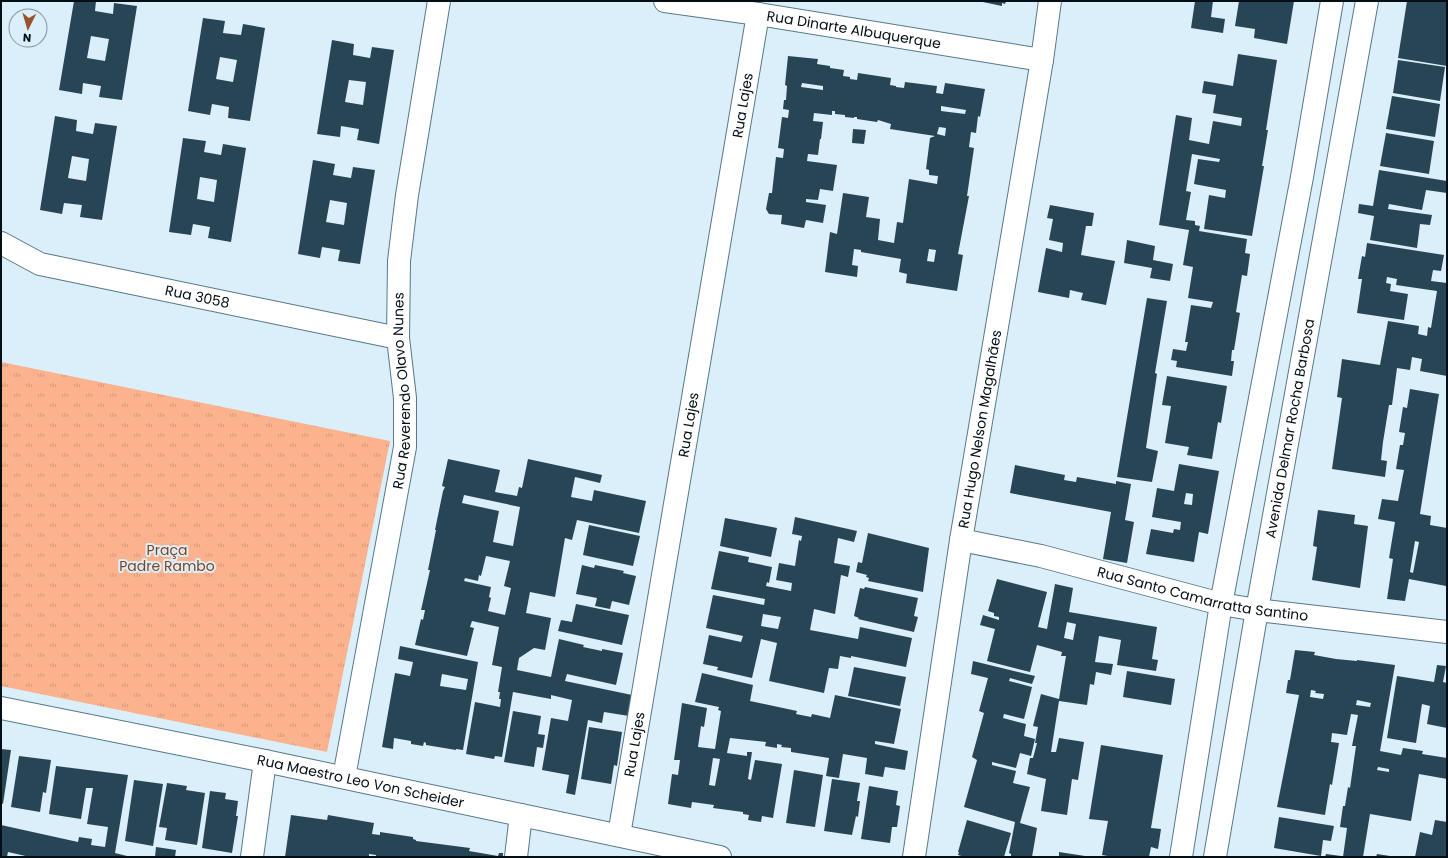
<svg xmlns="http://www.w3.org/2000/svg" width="1448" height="858" font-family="Poppins,sans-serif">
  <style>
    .park { fill: url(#park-tufts) }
    .building { fill: #284556; fill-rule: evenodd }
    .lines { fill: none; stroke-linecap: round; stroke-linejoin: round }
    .street-casing { stroke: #587789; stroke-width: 24 }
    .secondary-casing { stroke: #587789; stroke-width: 24 }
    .street { stroke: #fff; stroke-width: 22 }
    .secondary { stroke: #fff; stroke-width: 22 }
    .labels { text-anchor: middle; stroke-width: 4; stroke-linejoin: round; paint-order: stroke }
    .street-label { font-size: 14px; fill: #040e15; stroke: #dbeffb }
    .park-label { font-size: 14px; fill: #804423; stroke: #dbeffb }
  </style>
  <defs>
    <pattern id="park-tufts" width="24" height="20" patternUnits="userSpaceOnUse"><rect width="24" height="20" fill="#fbb28d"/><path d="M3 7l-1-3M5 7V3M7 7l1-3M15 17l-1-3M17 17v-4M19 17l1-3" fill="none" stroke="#d69879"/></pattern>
  </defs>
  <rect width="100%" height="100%" fill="#dbeffb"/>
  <path class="park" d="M1,362L390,441L327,752L1,686Z"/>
  <g class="building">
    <path d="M74,1H96L95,11L113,14L114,3L137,6L122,100L99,97L101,86L83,83L82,94L59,90ZM91,36L109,39L105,61L87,58Z"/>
    <path d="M978,1H1006L1005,4L1002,3V6Z"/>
    <path d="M1195,1H1213L1211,17L1225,19L1223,33L1191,28Z"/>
    <path d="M1239,1H1294L1287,44L1254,38L1255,29L1235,26Z"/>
    <path d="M1407,1H1447V66L1398,58Z"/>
    <path d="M203,18L225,21L223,33L241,35L243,24L265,28L250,121L228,118L229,107L212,104L210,115L188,111ZM220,57L237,60L233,82L216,79Z"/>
    <path d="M332,40L354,44L353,55L370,58L372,47L394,50L379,144L357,140L359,129L341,126L340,137L317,134ZM349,80L366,82L363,105L345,102Z"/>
    <path d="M1238,54L1277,60L1266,130H1268L1262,166H1264L1252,236L1204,229L1209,195L1225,198L1226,190L1194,184L1198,159L1219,162L1220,159L1192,154L1186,191L1191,192L1186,220L1195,221V225L1200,226L1199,231L1247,239L1245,253L1250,254L1247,276L1242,275L1236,312L1240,313L1234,350H1232L1231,361H1234L1232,376L1176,367L1177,361L1171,360L1173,349L1186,351L1188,342H1185L1191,305L1211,308L1213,302L1188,298L1193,267L1183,265L1189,230L1159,225L1176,115L1192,118L1189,140L1209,144L1213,121L1241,126L1242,118L1213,113L1216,95L1202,93L1204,81L1233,86Z"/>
    <path d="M788,56L818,59L817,64L830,66V68L844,70L843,76L850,77V79L857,80L858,73L891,78L890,85L896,86V87L904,88L905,82L937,86L936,93L943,94L945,83L985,89L980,117L978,116L976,133L971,132L969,147L974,148L967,196H969L958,254L963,255L957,291L906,283L907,274L899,272L901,259L861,252V250L854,249L852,265L858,266L857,277L825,272L830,232L837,234L843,193L869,197L866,217L880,219L878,240L894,243L897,222L903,223L909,179L937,184L938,176L929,175V170L926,169L930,138L935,136L890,129L891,124L878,120L877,122L857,119V117H854V118L845,117V115L835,114V111H832V115L814,113L813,121L823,122L821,139H820L818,155L808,154L807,161L837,165L833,191L820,189L818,200L806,199V202L826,205L823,223L806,220L804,228L781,224L782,215L769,214L766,209L769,193H772L776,157L783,158L784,149L778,148L782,117L788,118L789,110L783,109L784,100H786L787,86L785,85ZM802,83L823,86V90L801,87ZM941,106L966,110L965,114L941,111ZM939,127L946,128L945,136L937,134ZM929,249L936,250L934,262L927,261Z"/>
    <path d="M1398,60L1445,67L1440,101L1393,93Z"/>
    <path d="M1392,96L1440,104L1435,137L1386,129Z"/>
    <path d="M55,116L77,120L76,131L93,134L95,123L117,126L102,220L80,217L82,205L64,203L62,214L40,210ZM72,156L89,159L86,181L68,178Z"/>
    <path d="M853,129L866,130L864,144L852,143Z"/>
    <path d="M1386,133L1434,141L1429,174L1380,166Z"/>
    <path d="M183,138L206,141L204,152L221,155L223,144L246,148L231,242L208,238L210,227L193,224L191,235L169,232ZM200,177L217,180L214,202L197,199Z"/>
    <path d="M313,160L335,164L333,175L351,178L353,167L375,170L360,264L338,261L340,250L322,247L320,258L298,254ZM330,200L347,203L344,225L326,222Z"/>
    <path d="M1379,170L1447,181V193L1426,190L1422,210L1389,204L1388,209L1432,215L1430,225L1420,224L1417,248L1370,240L1374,216L1358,213L1359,204L1373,206Z"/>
    <path d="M1050,205L1094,213L1092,226H1086L1081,255L1115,261L1106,305L1081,300L1083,293L1070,290L1069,298L1038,292L1046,248L1062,252L1063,243L1049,240L1053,219L1047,218Z"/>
    <path d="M1127,240L1155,246L1153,260L1173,264L1170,281L1150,278L1152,268L1124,263Z"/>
    <path d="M1367,243L1444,255L1441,271L1433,270L1431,281L1447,283V376L1420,371L1422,359L1412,357L1410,370L1397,368L1392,405H1389L1383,442L1381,460L1387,461L1385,477L1332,469L1342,398L1337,397L1342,359L1380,365L1388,321L1419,326L1418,334L1427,336L1428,327L1431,328L1437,291L1396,285L1397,279L1387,277L1386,283L1391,284L1390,291L1408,294L1404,320L1357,313L1362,279H1358L1362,256L1365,257Z"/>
    <path d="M1147,298L1167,301L1155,373L1157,374L1146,448L1158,451L1152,482L1117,477Z"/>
    <path d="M1167,376L1227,386L1221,423L1218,422L1212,459L1187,455L1189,447L1165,443L1171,406L1162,405Z"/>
    <path d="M1410,389L1439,394L1420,514L1431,516L1430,525L1447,528V582L1446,586L1409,579L1405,601L1387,599L1393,559L1389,558L1395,522L1378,519L1382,499L1398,501L1404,470L1396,469L1400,445H1403L1405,433L1399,432L1403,407L1407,408ZM1415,541L1419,542L1413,573L1410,572Z"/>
    <path d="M448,459L500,470L495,492L517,496L519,487L522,488L528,459L602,475L600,483L575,477L571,497L592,501L594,490L646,501L639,533L577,520L572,540L565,538L555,597L530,592L526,613L551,618L545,650L534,648L519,658L517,670L551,677L559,639L584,645L583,647L602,651V649L623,653L616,685L567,674L565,681L632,695L629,716L604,712L602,723L588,720L575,795L566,793L569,775L542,770L551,718L568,721L572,700L551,695V699L513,692L502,757L495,756L494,759L466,754L475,702L500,707L501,699H499L500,692H498L502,667L492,665L499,627L472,621L470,627L474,628L467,656L415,645L421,619L423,620L425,610H421L430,570H428L436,530H435L443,491L445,487L442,486ZM464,495L520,507L513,546L493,542L499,511L462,503ZM486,556L510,561L504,586L511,588L505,615L488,611L491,598L489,597L491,587L464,581L465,578L478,581L479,575L481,576Z"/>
    <path d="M1179,464L1219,471L1208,534L1199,532L1194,562L1146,554L1151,529L1173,533L1174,529L1180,530L1181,522L1152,517L1157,488L1174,491ZM1186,493L1193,494L1192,505L1184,504Z"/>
    <path d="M1015,465L1065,475L1064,480L1076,482L1077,477L1116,484V481L1131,484L1125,520L1134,522L1127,563L1103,559L1111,512L1010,493Z"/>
    <path d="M1318,510L1355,515L1354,524L1368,526L1360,588L1312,580L1317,547L1313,546Z"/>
    <path d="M795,517L857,531L854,542L838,538L834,563L850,566L848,577L841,575L835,614L814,609L810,630L858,639L860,627L912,638L906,667L851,656V658L840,656L838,669L829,668L824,693L769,681L777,643L761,639L752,678L717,670L718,667L703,664L709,635L741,642L743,636L706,628L713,595L764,605L765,599L711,589L719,551L749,557L748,562L772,567L769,583L767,582L766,586L791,591L792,583L776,580L779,563L795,566L799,540L801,541L802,536L792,534ZM763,614L781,617L778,629L761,626Z"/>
    <path d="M725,518L777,528L771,557L720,546Z"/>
    <path d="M589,525L640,536L633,566L583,555Z"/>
    <path d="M868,533L929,548L923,592L868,581L869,578L866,577L867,575L856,572L858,562L862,563Z"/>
    <path d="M582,565L594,568L595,565L624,571L623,573L636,576L629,605L612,601L610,609L595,606L597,598L576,594Z"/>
    <path d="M997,579L1047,592L1038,627L1047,629L1055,584L1073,588L1069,612L1157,627L1152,659L1158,660L1156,671L1117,665L1121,640L1099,636L1095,662L1113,664L1111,675L1096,672L1094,685L1090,684L1087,705L1059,701L1051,752H1056L1059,738L1084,742L1078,780L1072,779L1067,815L1041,811L1046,779L1027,774L1030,758H1033L1037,743H1035L1038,727L1033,726L1041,694L1059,699L1066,656H1061L1062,652L1037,645L1030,672L987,661L995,629L980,625L983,615L999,620V617L994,616V613L988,611ZM1067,622L1076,624L1073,640L1064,638Z"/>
    <path d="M865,587L918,598L914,616L918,617L914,632L858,619L859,618L854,616L860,588L864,589Z"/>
    <path d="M576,604L629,615L622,645L558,631L561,620L572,622Z"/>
    <path d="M400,646L478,662L463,750L456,749V750L426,745V743L424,742L423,746L411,744V741L394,738L393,749L382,747L395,673L410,676L413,662L398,659ZM442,674L468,679L466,690L440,686Z"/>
    <path d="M1295,650L1315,652L1314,655L1336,659L1357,661V660L1395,665L1380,751L1401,755L1403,748L1423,751L1422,754L1447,758V779L1419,774L1411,821L1370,814L1363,857H1343L1347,828L1340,827L1343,806H1345L1348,787L1350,788L1356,746H1352L1358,715L1351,714L1347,735L1332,733L1331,742L1339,743L1332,785L1330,784L1325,815L1277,807L1299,695L1286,693L1288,680H1290ZM1311,690L1316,691L1315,693L1324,694L1323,699L1310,697ZM1357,700L1371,703L1370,707L1356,705ZM1378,767L1389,769V772L1377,770Z"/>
    <path d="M973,661L1035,676L1032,684L1010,678L1009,681L1032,687L1024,719L1004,714L1003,718L1026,724L1024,736L1035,739L1031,756L1020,753L1016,768L992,762V765L1016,771L1013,783L1030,787L1020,823L1037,828L1032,857H1011V854L1009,853L1015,822L964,807L977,760L972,757L984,713L979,711L988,678L971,674Z"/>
    <path d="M1437,665L1446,666L1443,682L1447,683V728L1427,724L1430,706L1422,704L1416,743L1387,738L1397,676L1434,682Z"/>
    <path d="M854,667L906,677L900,706L848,696Z"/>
    <path d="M1127,671L1175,679L1171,705L1123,697Z"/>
    <path d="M702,673L753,685L750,701L797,711L796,714L811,717L812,714L830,718L835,695L901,709L894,744L875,741V744L908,751L905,770L885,767L883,777L865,774L867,758L843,754L839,778L826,776L829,758L791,752V748L781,747L782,745L777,744V748L765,746L766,742L730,738L727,753L747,756V752H752L748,779L751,780L755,760L782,764L773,818L762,816L761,822L748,820L749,815L743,814V812L713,808L714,805L692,802L691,808L668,804L672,774L678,775L680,760H674L682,703L707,708L704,727L701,726L698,747L715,749L721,711L718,710L719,707L695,702ZM713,758L720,759L715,786L709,785Z"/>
    <path d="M513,711L541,716L538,734L545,735L543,748L537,747L534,767L504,762Z"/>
    <path d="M589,727L622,732L617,766L614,765L611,784L581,779Z"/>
    <path d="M1101,745L1163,755L1151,828L1161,829L1158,849L1151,847L1149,857H1113L1102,855L1108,821L1089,819Z"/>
    <path d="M1,749L11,750L3,804L1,803Z"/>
    <path d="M19,756L51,760L46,793L43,792L40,812L11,807Z"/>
    <path d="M56,766L128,775L115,853L131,857H30L8,852L7,857H1V825L78,842L79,837L92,839L91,845L105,847L108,827L87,824L93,788H86L81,819L49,814Z"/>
    <path d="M794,770L823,775L815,827L786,823Z"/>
    <path d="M832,779L860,783L857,801H860L858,817L856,816L852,835L824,831Z"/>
    <path d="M134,780L163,784L153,846L125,841Z"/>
    <path d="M167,783L187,786L186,790L205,793L197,845L165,840L167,828L159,827Z"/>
    <path d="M869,786L898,791L896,805L900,806L897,827H892L890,843L861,839Z"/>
    <path d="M210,791L226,793L225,799L238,801L236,816H238L232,853L202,848Z"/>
    <path d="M291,815L327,820L328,815L374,823L372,834L380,835V832L413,837V839L416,840V841L470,848L469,851L498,856L499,853H503V857H376V855L369,854V857H285Z"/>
    <path d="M1279,817L1334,826L1331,841L1323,840L1321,856L1274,848Z"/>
    <path d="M967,820L1011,833L1004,857H965L958,855L959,852H958Z"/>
    <path d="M1435,820L1447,822L1446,857H1415L1420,832L1432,835Z"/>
    <path d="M156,847L176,850L175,857H155Z"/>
    <path d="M1059,852L1085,856V857H1059Z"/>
    <path d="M1326,854L1341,856V857H1325Z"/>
    <path d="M1377,854L1390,856L1389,857H1376Z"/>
  </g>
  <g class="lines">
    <defs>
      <g id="street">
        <path id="s1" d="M665,1L758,14L1042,60"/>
        <path id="s2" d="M1,243L40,264L398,338"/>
        <path id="s3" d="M961,540L1041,556L1221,604L1257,610L1447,632"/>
        <path id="s4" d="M1,708L265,761L720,857"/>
        <path id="s5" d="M344,777L405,447V398L398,338L399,261L407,195L439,1"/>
        <path id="s6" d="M619,835L758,14"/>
        <path d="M252,857L265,761"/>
        <path d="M516,857L521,815"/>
        <path id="s7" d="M914,857L961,540L1042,60L1050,1"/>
      </g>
      <g id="secondary">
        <path d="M1181,857L1221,604L1302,177L1332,1"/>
        <path id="s8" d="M1215,857L1257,610L1367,1"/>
      </g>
    </defs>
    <use href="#street" class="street-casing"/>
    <use href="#secondary" class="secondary-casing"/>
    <use href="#street" class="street"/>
    <use href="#secondary" class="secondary"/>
  </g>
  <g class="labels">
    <g class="street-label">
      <text dy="5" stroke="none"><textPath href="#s1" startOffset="191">Rua Dinarte Albuquerque</textPath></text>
      <text dy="5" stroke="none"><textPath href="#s6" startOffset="740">Rua Lajes</textPath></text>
      <text dy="5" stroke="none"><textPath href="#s2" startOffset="205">Rua 3058</textPath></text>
      <text dy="5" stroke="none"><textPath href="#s5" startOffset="392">Rua Reverendo Olavo Nunes</textPath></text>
      <text dy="5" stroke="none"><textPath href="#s6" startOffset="416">Rua Lajes</textPath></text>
      <text dy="5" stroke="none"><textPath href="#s7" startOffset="433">Rua Hugo Nelson Magalhães</textPath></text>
      <text dy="5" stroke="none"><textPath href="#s8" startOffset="435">Avenida Delmar Rocha Barbosa</textPath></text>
      <text dy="5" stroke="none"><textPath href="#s3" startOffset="248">Rua Santo Camarratta Santino</textPath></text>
      <text dy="5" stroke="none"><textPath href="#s6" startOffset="92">Rua Lajes</textPath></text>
      <text dy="5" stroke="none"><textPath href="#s4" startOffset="367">Rua Maestro Leo Von Scheider</textPath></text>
    </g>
    <g class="park-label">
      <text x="167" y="555">Praça<tspan x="167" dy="16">Padre Rambo</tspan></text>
    </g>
  </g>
  <rect width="1448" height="858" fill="none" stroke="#040e15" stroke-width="4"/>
  <g transform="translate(28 28) rotate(185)"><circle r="19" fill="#dbeffb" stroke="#85959f"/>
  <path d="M0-3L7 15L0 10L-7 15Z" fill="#99522b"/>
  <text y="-6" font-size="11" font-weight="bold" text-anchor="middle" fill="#040e15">N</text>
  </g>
</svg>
